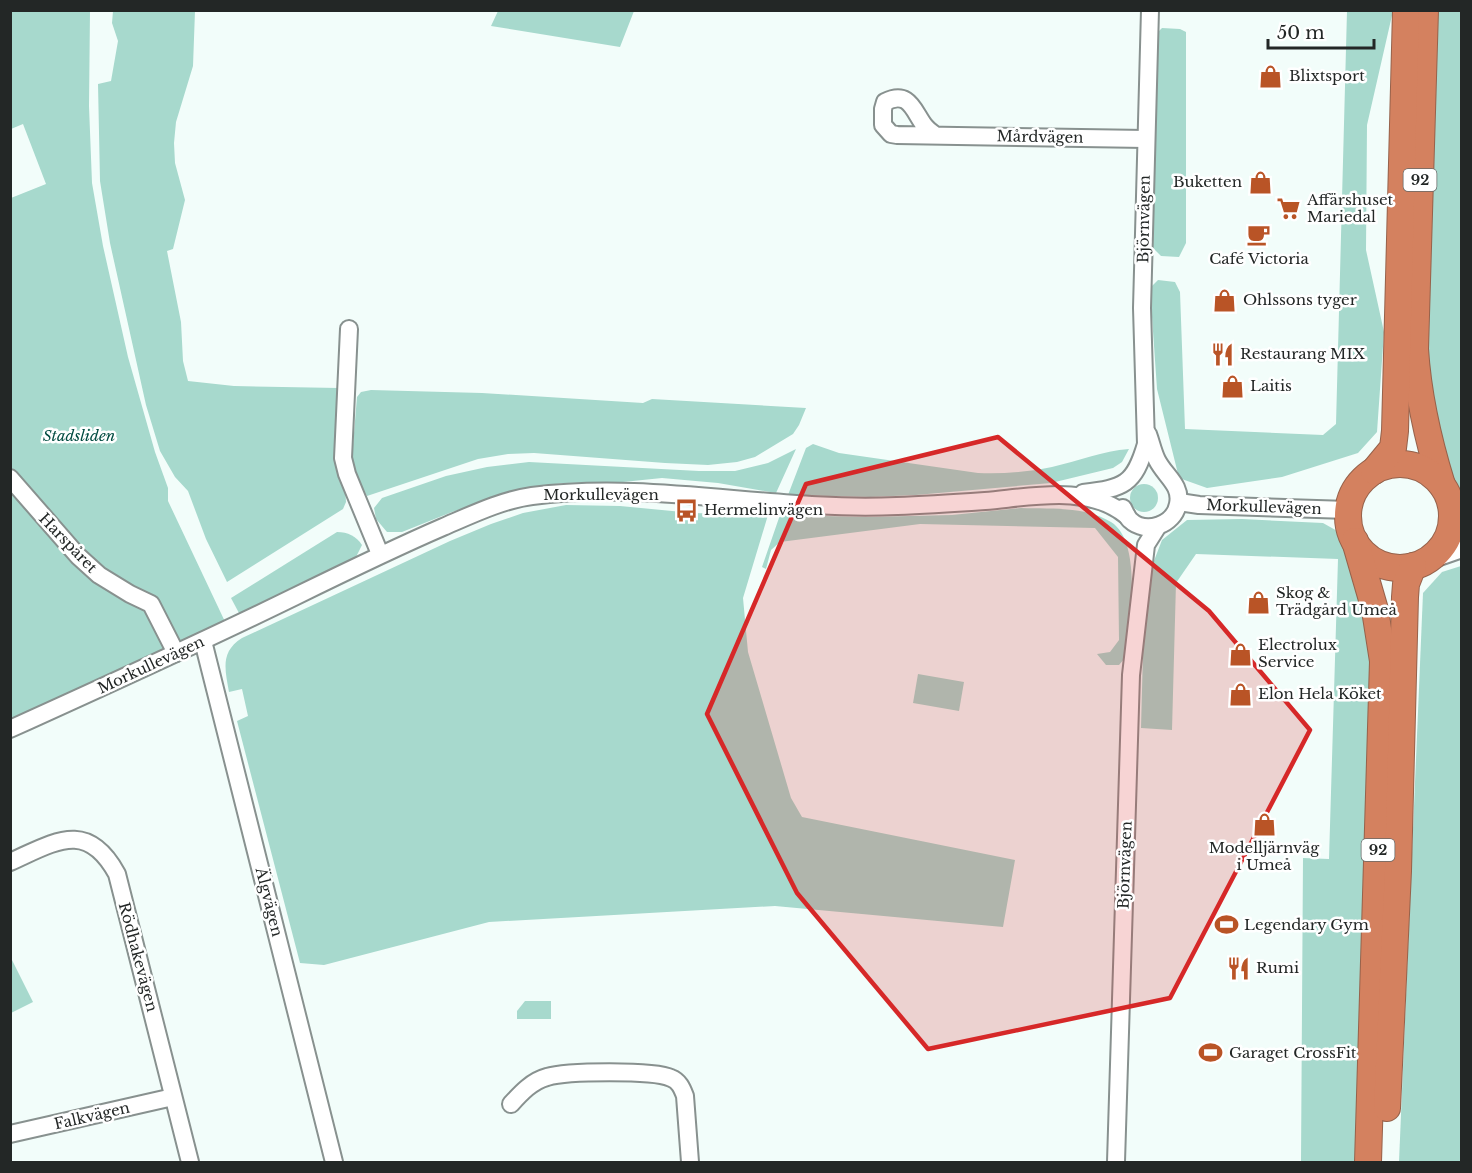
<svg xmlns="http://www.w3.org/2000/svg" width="1472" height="1173" font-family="'Libre Baskerville',serif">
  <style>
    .green { fill: #a7d9cd }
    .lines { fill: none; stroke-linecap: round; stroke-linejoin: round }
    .minor-casing { stroke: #88918f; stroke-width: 20 }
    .highway-casing { stroke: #96624b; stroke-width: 28 }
    .minor { stroke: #fff; stroke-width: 16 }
    .highway { stroke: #d4815f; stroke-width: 26 }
    .marked { fill: #d62828; fill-opacity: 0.2; stroke: #d62828; stroke-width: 4.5; stroke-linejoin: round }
    .labels { text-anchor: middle; stroke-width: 5; stroke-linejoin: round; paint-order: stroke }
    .shield { fill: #fff; stroke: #656867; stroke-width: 1.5 }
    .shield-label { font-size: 14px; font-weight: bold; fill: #232726 }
    .poi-label { font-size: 15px; fill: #232726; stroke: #fff; text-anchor: start }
    .street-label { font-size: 15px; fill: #232726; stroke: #fff }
    .park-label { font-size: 15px; font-style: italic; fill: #004b40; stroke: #fff }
  </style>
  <rect width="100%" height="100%" fill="#f2fdfa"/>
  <g class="green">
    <path d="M11,11H90L89,106L92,183L103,246L128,357L155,452L168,488V501L228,628L11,729V198L46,184L23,124L11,129Z"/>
    <path d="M113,11H195L193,66L176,122L174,143L175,163L185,200L173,249L167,251L181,322L183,361L188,381L234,386L339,388L346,502L343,509L227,582L206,539L188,491L175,477L160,451L146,405L110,243L100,181L98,84L111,81L118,41L112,23Z"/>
    <path d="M498,11V10L634,11L620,47L491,26Z"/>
    <path d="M1347,11H1393L1367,125L1366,250L1384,332L1377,432L1358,453L1282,477L1207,488L1179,478L1157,389L1150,288L1158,280L1175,282L1180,292L1185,429L1323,435L1336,424Z"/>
    <path d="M1434,11H1461V492L1452,480L1431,412L1423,343Z"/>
    <path d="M1162,28L1180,29L1186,32V243L1179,257L1161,256L1153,248L1155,35Z"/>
    <path d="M371,390L482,393L643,403L652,399L806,408L799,425L793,434L755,457L737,462L708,465L665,463L534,453L508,454L478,459L367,496L356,475L352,457L357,397L361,392Z"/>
    <path d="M813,444L839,453L978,473C1004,474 1027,472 1052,467C1078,461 1103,451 1129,449L1122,462L1113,468L1051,483L916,495L870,497L788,495L806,448Z"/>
    <path d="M796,449L776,493L718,483L662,478L623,482L563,483L535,487L507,494L452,512L402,532H387L376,519L374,508L382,498L446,476L487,467L529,462L699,471H735L768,463Z"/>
    <circle cx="1144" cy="498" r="14"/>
    <path d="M566,505L620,506L693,513L768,515L743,598L748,652L791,798L802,817L1015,860L1003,927L775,906L489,922L324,965L300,963L237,721L248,716L242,689L229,692C225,669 220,652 242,638L450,541L491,524L523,513Z"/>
    <path d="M1021,508C1050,509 1084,506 1111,522C1142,541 1130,619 1128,650L1125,658L1119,665H1106L1097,654L1110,652L1119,640L1118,557L1095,528L920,524L780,542L771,550L766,569L762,567L780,515L868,517L952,515Z"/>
    <path d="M1242,519L1323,523L1339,532L1358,577L1370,629L1373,698L1355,1162H1301L1303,858L1329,859L1338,559L1196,554L1176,583L1172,730L1141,728L1143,652L1152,566L1162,540L1187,520Z"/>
    <path d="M337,532C348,532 356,536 362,545L355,559L240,615L231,598Z"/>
    <path d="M1461,566V1162H1399L1423,593L1442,572Z"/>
    <path d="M918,674L964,682L959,711L913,703Z"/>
    <path d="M12,960L33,1002L11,1013L10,961Z"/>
    <path d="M525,1001H551V1019H517V1011Z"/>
  </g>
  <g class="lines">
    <defs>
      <g id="minor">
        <path d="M935,135C931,132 927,129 924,125C913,110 909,90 885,102L883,109V125L891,134L897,135L1146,139"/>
        <path d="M349,329L343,458L347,474L380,554"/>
        <path d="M10,478L78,556L99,575L130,594L151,604L176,653"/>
        <path d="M1446,492L1462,505"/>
        <path d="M1083,493C1124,488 1134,485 1146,444L1142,308L1150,10"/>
        <path d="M1179,502L1199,505L1348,510"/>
        <path d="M1123,508C1125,512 1127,517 1130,520C1146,535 1174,525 1178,504C1182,485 1165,476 1157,460C1153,452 1151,442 1148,434"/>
        <path d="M1422,563L1462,549"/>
        <path d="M203,641L334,1162"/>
        <path d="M10,729C105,686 200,643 294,597C343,573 392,549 443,527C471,515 502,500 532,496C653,480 776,512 897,506C926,505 956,503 985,501C1032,497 1089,484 1127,516"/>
        <path d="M10,862C55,842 87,819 117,874L190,1162"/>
        <path d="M511,1104C521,1093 532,1081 547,1077C566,1071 654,1070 671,1078C679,1081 682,1088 685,1096L690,1162"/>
        <path d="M10,1134L173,1097"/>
        <path d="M1116,1162L1131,675L1146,545L1158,526"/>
      </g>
      <g id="highway">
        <path d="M1425,10L1415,349C1418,396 1428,440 1442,485"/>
        <circle cx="1400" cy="516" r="52"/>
        <path d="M1374,471L1393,448L1395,431L1406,10"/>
        <path d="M1355,541L1375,610L1383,661L1368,1162"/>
        <path d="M1387,1108L1398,871L1405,597L1406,584L1413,566"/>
      </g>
    </defs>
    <use href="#minor" class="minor-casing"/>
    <use href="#highway" class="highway-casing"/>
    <use href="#minor" class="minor"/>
    <use href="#highway" class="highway"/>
  </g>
  <path class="marked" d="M998,437L1209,611L1310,730L1170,998L928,1049L797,893L707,714L806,484Z"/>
  <defs>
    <symbol id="shop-bare" viewBox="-9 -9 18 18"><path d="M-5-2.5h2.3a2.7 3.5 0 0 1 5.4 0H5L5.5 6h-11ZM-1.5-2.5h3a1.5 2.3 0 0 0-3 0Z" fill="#b95426" stroke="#fff" stroke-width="2.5" paint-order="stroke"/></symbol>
    <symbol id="supermarket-bare" viewBox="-9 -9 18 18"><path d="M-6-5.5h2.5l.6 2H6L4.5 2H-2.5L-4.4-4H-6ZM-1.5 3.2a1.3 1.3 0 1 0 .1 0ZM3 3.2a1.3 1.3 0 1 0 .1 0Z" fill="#b95426" stroke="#fff" stroke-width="2.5" paint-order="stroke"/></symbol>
    <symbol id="cafe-bare" viewBox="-9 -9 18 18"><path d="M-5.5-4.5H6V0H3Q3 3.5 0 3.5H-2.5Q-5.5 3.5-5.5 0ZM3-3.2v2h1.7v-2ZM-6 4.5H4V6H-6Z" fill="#b95426" stroke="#fff" stroke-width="2.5" paint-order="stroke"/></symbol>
    <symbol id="restaurant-bare" viewBox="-9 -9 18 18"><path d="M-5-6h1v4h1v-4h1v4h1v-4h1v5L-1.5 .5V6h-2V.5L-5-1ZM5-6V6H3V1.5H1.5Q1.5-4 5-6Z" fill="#b95426" stroke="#fff" stroke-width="2.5" paint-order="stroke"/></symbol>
    <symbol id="bus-bare" viewBox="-9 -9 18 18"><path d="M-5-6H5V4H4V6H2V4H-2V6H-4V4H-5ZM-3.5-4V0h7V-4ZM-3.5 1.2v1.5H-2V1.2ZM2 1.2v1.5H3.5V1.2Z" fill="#b95426" stroke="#fff" stroke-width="2.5" paint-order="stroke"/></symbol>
    <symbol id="stadium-bare" viewBox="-9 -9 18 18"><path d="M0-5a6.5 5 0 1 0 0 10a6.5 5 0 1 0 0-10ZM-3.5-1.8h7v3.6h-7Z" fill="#b95426" stroke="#fff" stroke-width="2.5" paint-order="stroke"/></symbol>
  </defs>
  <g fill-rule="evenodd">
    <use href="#shop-bare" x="1254" y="60" width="33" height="33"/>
    <use href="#shop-bare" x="1244" y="166" width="33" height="33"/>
    <use href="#supermarket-bare" x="1272" y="192" width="33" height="33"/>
    <use href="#cafe-bare" x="1242" y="218" width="33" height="33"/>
    <use href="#shop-bare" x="1208" y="284" width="33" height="33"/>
    <use href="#restaurant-bare" x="1206" y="338" width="33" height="33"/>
    <use href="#shop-bare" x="1216" y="370" width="33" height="33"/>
    <use href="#bus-bare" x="670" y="494" width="33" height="33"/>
    <use href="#shop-bare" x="1242" y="586" width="33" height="33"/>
    <use href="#shop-bare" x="1224" y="638" width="33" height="33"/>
    <use href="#shop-bare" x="1224" y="678" width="33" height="33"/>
    <use href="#shop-bare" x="1248" y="808" width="33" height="33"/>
    <use href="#stadium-bare" x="1210" y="908" width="33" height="33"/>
    <use href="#restaurant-bare" x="1222" y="952" width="33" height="33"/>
    <use href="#stadium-bare" x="1194" y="1036" width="33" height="33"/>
  </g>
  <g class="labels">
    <g class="shield">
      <rect x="1403.5" y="169" width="33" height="22" rx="4.5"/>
      <rect x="1361.5" y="839" width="33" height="22" rx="4.5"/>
    </g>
    <g class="shield-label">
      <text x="1420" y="185">92</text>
      <text x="1378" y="855">92</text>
    </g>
    <g class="poi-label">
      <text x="1289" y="81">Blixtsport</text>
      <text x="1242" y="187" text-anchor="end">Buketten</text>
      <text x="1307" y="205">Affärshuset<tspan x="1307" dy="17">Mariedal</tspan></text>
      <text x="1259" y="264" text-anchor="middle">Café Victoria</text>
      <text x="1243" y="305">Ohlssons tyger</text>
      <text x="1240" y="359">Restaurang MIX</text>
      <text x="1250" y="391">Laitis</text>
      <text x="704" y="515">Hermelinvägen</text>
      <text x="1276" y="598">Skog &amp;<tspan x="1276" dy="17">Trädgård Umeå</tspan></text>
      <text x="1258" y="650">Electrolux<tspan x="1258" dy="17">Service</tspan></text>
      <text x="1258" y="699">Elon Hela Köket</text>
      <text x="1264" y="853" text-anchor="middle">Modelljärnväg<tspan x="1264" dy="17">i Umeå</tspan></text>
      <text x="1244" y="930">Legendary Gym</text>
      <text x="1256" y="973">Rumi</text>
      <text x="1229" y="1058">Garaget CrossFit</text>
    </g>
    <g class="street-label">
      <text transform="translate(1040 137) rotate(1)" y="5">Mårdvägen</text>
      <text transform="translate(1144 219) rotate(-89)" y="5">Björnvägen</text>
      <text x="601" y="500">Morkullevägen</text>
      <text transform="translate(1264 507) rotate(2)" y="5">Morkullevägen</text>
      <text transform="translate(68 543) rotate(46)" y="5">Harspåret</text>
      <text transform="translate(151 665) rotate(-25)" y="5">Morkullevägen</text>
      <text transform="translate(1125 865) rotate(-88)" y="5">Björnvägen</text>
      <text transform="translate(269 902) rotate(76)" y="5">Älgvägen</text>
      <text transform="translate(138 957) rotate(75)" y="5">Rödhakevägen</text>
      <text transform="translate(92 1116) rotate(-13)" y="5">Falkvägen</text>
    </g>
    <g class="park-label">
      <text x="79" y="441">Stadsliden</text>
    </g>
  </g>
  <rect width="1472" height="1173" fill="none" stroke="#232726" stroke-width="24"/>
  <path d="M1268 39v9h106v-9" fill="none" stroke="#232726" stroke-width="3"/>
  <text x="1277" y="39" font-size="18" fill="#232726" stroke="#ffffff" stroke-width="4.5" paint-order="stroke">50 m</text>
</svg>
